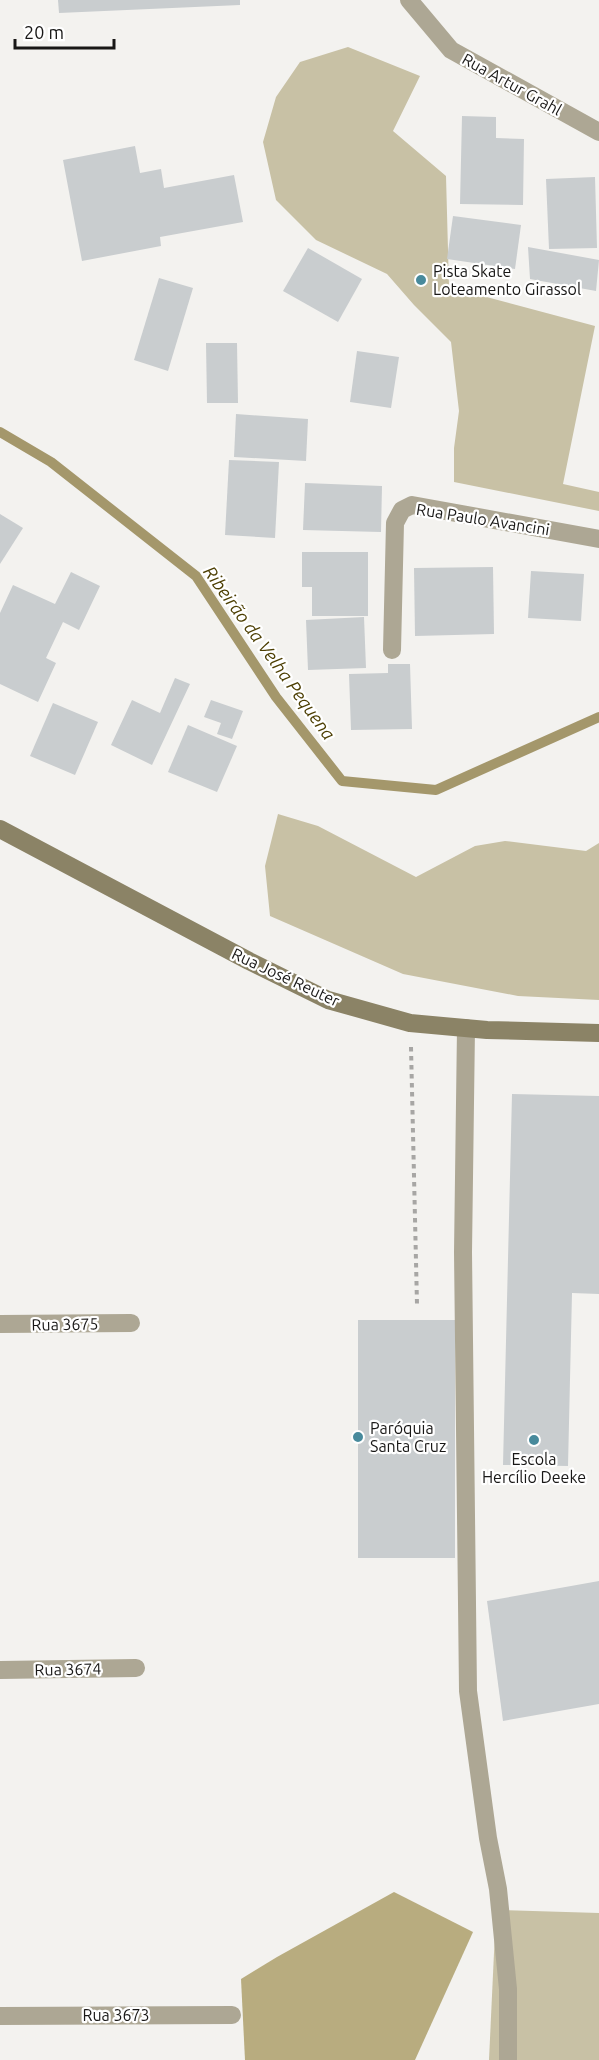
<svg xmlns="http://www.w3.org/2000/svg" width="599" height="2060" font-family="Ubuntu,sans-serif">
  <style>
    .green { fill: #c8c1a5 }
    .forest { fill: #b8ac7f }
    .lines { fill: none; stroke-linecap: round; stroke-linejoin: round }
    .stream { stroke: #a4976b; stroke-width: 10 }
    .building { fill: #c9cdcf }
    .path { stroke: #a7a6a4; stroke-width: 4; stroke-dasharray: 4.5 4.5; stroke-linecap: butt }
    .service { stroke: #ada794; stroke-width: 18 }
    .minor { stroke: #ada794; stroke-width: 18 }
    .secondary { stroke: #8b8366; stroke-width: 18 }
    .poi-dot { fill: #488a9c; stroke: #fff; stroke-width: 2 }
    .labels { text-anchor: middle; stroke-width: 4.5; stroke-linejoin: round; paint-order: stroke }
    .street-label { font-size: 16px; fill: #181716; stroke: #fff }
    .poi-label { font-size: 16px; fill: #181716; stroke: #fff; text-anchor: start }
    .water-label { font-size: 18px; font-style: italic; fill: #4c3e02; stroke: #fff }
  </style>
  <rect width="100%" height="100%" fill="#f3f2ef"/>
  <g class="green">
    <path d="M348,47L420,76L393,131L446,176L449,287L595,326L563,484L599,492V511L454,482V448L459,411L451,342L414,305L387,274L316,240L276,200L263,142L276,97L300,62Z"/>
    <path d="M278,814L318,826L416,877L475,846L505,841L586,851L599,843V1000L518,996L403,974L270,916L265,866Z"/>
    <path d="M496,1910L599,1913V2060H489Z"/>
  </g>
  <path class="forest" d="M394,1892L473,1932L415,2060H245L241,1979L277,1957Z"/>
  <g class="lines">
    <path class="stream" d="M0,432L51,462L196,576L276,697L342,781L436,790L599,717"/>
  </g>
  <g class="building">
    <path d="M58,0H240V5L59,13Z"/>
    <path d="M462,116L496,117V138L524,139L523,205L460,204Z"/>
    <path d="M135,146L140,173L161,169L164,188L234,175L243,222L160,237L161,246L82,261L63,160Z"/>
    <path d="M595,177L597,248L549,249L546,179Z"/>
    <path d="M453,216L521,225L515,269L447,259Z"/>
    <path d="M528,247L599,260L596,291L530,279Z"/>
    <path d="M308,248L362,279L338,322L283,291Z"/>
    <path d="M159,278L193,288L168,371L134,360Z"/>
    <path d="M206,343H237L238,403H207Z"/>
    <path d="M357,351L399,357L391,408L350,402Z"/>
    <path d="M236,414L308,419L306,461L234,457Z"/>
    <path d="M229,460L279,462L275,538L225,535Z"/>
    <path d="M305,483L382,486L381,532L303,530Z"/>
    <path d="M0,514L23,528L0,564Z"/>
    <path d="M302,552H368V616H312V587H302Z"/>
    <path d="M493,567L494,634L415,636L414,568Z"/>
    <path d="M531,571L584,574L581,621L528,618Z"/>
    <path d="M71,572L100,586L79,630L63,622L46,658L56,663L38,702L0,684V613L13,585L55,604Z"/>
    <path d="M364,617L366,668L308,670L306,620Z"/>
    <path d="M388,664H410L412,729L351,730L349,674L388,673Z"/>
    <path d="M175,678L190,684L152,765L111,745L132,700L160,713Z"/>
    <path d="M211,700L243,711L232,739L217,734L221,723L204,717Z"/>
    <path d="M53,703L98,722L75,775L30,756Z"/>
    <path d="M188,725L237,746L217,792L168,772Z"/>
    <path d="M512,1094L599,1096V1294L572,1293L568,1466L503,1465Z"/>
    <rect x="358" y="1320" width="97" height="238"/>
    <path d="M599,1581V1704L503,1721L487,1601Z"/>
  </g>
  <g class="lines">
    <path class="path" d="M411,1047L417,1304"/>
    <path class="service" d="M466,1028L463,1252L468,1691L488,1838L498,1889L508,1989V2060"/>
    <g class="minor">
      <path d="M409,0L451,50L599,132"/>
      <path d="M392,650L395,523L402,510L412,505L599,539"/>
      <path d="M0,1324L131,1323"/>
      <path d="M0,1670L136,1668"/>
      <path d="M0,2016L232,2015"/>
    </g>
    <path class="secondary" d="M0,829L249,961L328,1000L410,1023L487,1030L599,1033"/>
  </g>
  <g class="poi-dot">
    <circle cx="421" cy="280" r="6"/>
    <circle cx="358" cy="1437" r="6"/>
    <circle cx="534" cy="1440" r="6"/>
  </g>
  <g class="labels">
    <g class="street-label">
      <text transform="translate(512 84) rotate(29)" y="6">Rua Artur Grahl</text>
      <text transform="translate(483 519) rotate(9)" y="6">Rua Paulo Avancini</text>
      <text transform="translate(286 977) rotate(25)" y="6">Rua José Reuter</text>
      <text transform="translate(65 1324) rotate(-1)" y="6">Rua 3675</text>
      <text transform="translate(68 1669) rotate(-1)" y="6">Rua 3674</text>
      <text x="116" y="2021">Rua 3673</text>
    </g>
    <g class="poi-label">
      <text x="433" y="277">Pista Skate<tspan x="433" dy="18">Loteamento Girassol</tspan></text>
      <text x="370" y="1434">Paróquia<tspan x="370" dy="18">Santa Cruz</tspan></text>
      <text x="534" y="1465" text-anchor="middle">Escola<tspan x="534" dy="18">Hercílio Deeke</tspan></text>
    </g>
    <g class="water-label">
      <text transform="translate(269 653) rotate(54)" y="6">Ribeirão da Velha Pequena</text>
    </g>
  </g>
  <path d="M15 39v9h99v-9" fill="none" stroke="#181716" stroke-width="3"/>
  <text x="24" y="39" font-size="18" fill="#181716" stroke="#ffffff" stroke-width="4.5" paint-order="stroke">20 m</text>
</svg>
